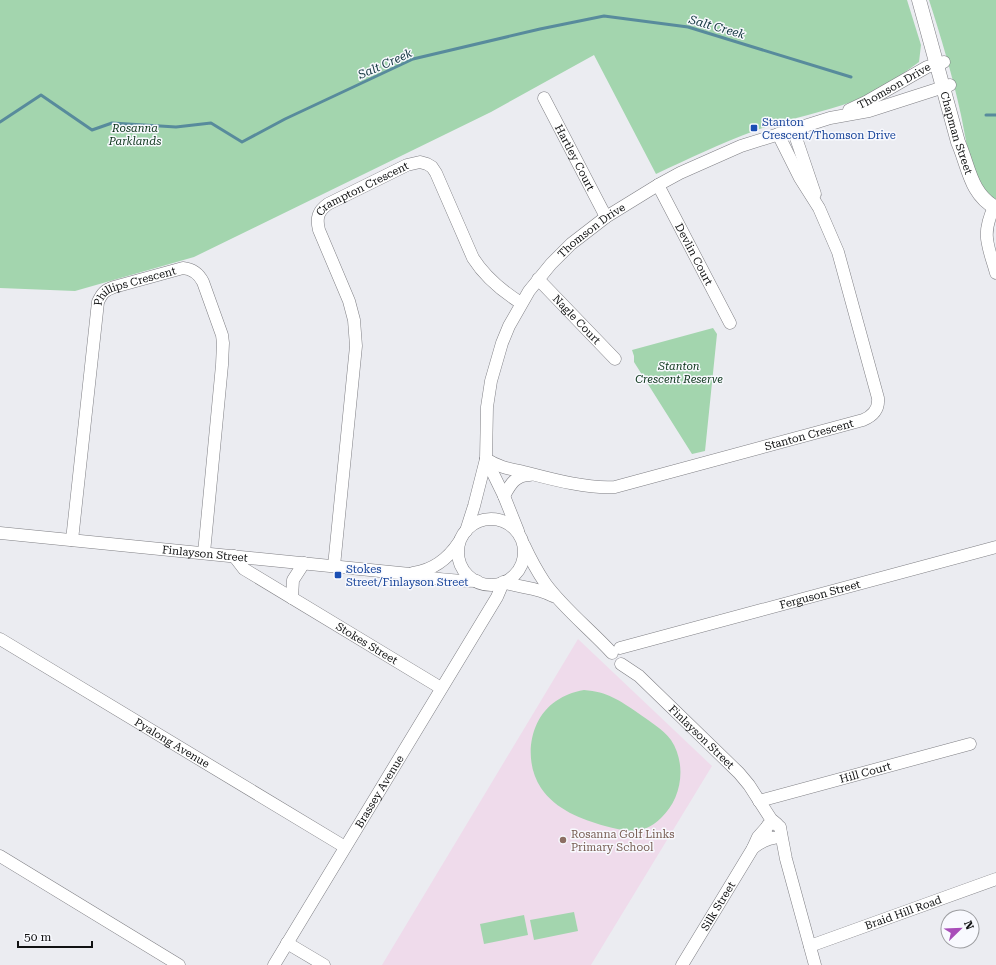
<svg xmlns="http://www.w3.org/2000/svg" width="996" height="965" font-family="'Roboto Serif',serif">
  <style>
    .education { fill: #efdbeb }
    .green { fill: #a3d5ae }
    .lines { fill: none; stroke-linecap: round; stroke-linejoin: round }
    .stream { stroke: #588b9c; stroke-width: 3 }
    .minor-casing { stroke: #7f7f84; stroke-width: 13 }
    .tertiary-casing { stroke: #7f7f84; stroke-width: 15 }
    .minor { stroke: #fff; stroke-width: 12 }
    .tertiary { stroke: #fff; stroke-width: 14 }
    .transit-dot { fill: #1a4fb4; stroke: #f8f9fe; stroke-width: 1.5 }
    .education-dot { fill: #8d6e63; stroke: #f8f9fe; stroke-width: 1.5 }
    .labels { text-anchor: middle; stroke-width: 3; stroke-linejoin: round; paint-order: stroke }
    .street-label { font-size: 11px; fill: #111213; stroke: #f8f9fe }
    .transit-label { font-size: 11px; fill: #164399; stroke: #f8f9fe; text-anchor: start }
    .park-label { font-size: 11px; font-style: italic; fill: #0b3419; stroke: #f8f9fe }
    .education-label { font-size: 11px; fill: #785e54; stroke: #f8f9fe; text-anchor: start }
    .water-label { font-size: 12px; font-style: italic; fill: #11343e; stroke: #f8f9fe }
  </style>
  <rect width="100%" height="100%" fill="#ebecf1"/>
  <path class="education" d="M578,639L712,766L591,965H382Z"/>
  <g class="green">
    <path d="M0,0H907L921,45L919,62C899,77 877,91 854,101C821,113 787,119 754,131C721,143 688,159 656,174L594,55L491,112L194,257L75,291L0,288Z"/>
    <path d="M929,0H996V201C987,194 980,187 975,175C968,157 965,134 961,115C953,77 941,37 929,0Z"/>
    <path d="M713,328L717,334L705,451L692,454L634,362V356L632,350Z"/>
    <path d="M584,690C608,692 619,700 638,713C649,721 663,729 671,740C687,764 682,799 661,818C644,835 626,832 605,826C581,819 556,810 541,788C523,761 529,719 556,701C565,695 573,692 584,690Z"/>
    <path d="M574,912L578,931L534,940L530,920Z"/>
    <path d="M524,915L528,935L484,944L480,924Z"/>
  </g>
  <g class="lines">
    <g class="stream">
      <path d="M986,115H996"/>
      <path d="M0,122L41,95L92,130L112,123L176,127L211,123L242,142L285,119L413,59L540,29L604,16L688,27L851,77"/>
    </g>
    <defs>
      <g id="minor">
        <path id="s1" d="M544,98L606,217"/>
        <path id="s2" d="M849,110L866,102L927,67L944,62"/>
        <path d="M793,129L815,194"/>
        <path id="s3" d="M658,185L730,323"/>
        <path d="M994,207C981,235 988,245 996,273"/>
        <path id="s4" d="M538,279L615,359"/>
        <path id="s5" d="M486,459C498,467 510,469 524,472C551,479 587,489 615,487L863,420C873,416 879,409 878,398L838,252L819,208L800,178L778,134"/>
        <path d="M486,459L504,496L518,531"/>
        <path d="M504,496C510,485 515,475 530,475"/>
        <circle cx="491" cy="552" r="33"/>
        <path id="s6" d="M466,531L474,506L486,459L487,407L491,381L502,343L509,326L529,291L551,264L571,244L606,217L658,185L680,173L741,146L830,118L869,111L950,85"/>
        <path id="s7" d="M0,533L410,574C432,579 454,581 477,581"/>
        <path id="s8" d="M72,540L98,302C102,293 105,290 114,287L183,268C193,269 199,274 203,282L222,335L223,343L222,365L204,553"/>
        <path d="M524,545C530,558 537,571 545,583C564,609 590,629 612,653"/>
        <path id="s9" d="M234,556L244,569L441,688"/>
        <path id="s10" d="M334,566L356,346L354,320L349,301L319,230C316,218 318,211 328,204L407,165L420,162L427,164L432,167L436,173L473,258C485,277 502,291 521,303"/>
        <path d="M413,573C433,570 448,559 459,542"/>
        <path d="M503,582C520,588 537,587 553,596"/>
        <path d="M292,598L293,580L304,563"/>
        <path id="s11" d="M0,639L345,847"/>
        <path id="s12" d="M620,648L996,547"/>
        <path id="s13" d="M621,664L639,676L739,773L749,785L771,819L777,824"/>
        <path id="s14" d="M759,801L970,744"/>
        <path d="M781,833L786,859L815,965"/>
        <path d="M753,848C758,844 763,841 769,839C776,837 783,839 780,827L774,823L768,825L765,831L767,835L771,838"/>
        <path d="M0,856L179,965"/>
        <path d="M287,943L324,965"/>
        <path id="s15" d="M810,946L996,879"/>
        <path id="s16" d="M274,965L497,597L503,583"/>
        <path id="s17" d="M682,965L753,848L758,837L766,828"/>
      </g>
      <g id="tertiary">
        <path id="s18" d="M919,0L958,142C969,167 970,194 996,208"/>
      </g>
    </defs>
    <use href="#minor" class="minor-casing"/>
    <use href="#tertiary" class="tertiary-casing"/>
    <use href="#minor" class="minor"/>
    <use href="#tertiary" class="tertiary"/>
  </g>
  <g class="transit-dot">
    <rect x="750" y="124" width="8" height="8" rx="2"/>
    <rect x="334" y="571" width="8" height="8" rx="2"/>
  </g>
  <circle class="education-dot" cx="563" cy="840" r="4"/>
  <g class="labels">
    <g class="street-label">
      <text dy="4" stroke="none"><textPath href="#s2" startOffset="51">Thomson Drive</textPath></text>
      <text dy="4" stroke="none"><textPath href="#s18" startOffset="138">Chapman Street</textPath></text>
      <text dy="4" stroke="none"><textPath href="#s1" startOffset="67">Hartley Court</textPath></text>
      <text dy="4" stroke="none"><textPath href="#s10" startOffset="411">Crampton Crescent</textPath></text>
      <text dy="4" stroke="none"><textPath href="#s6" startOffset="339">Thomson Drive</textPath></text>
      <text dy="4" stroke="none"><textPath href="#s3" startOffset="78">Devlin Court</textPath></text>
      <text dy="4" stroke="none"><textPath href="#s8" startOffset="281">Phillips Crescent</textPath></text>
      <text dy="4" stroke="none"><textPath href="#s4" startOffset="56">Nagle Court</textPath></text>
      <text dy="4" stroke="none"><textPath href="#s5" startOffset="334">Stanton Crescent</textPath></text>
      <text dy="4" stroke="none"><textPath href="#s7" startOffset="206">Finlayson Street</textPath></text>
      <text dy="4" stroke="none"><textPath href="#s12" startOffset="207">Ferguson Street</textPath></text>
      <text dy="4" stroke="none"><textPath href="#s9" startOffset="160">Stokes Street</textPath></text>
      <text dy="4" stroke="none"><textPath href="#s13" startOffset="109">Finlayson Street</textPath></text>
      <text dy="4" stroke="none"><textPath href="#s11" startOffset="201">Pyalong Avenue</textPath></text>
      <text dy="4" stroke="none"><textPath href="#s14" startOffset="110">Hill Court</textPath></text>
      <text dy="4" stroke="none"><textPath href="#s16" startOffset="203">Brassey Avenue</textPath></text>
      <text dy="4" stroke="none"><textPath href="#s17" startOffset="69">Silk Street</textPath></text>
      <text dy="4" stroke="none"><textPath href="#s15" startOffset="99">Braid Hill Road</textPath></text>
    </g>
    <g class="transit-label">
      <text x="762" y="126">Stanton<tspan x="762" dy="13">Crescent/Thomson Drive</tspan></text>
      <text x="346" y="573">Stokes<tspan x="346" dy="13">Street/Finlayson Street</tspan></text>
    </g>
    <g class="park-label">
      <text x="135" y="132">Rosanna<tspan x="135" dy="13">Parklands</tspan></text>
      <text x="679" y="370">Stanton<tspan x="679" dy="13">Crescent Reserve</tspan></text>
    </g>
    <g class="education-label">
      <text x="571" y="838">Rosanna Golf Links<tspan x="571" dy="13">Primary School</tspan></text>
    </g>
    <g class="water-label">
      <text transform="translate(717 27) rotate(16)" y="4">Salt Creek</text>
      <text transform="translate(385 64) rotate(-24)" y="4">Salt Creek</text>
    </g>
  </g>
  <g transform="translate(960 929) rotate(67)"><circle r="19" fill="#f8f9fe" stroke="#9c9da0"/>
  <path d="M0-3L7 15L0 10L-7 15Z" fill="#a84db9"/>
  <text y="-6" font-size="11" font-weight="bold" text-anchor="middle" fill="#111213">N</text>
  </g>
  <path d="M18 941v6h74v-6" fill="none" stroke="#111213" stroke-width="2"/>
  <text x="24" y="941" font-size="12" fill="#111213" stroke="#f8f9fe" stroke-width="3" paint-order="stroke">50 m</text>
</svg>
